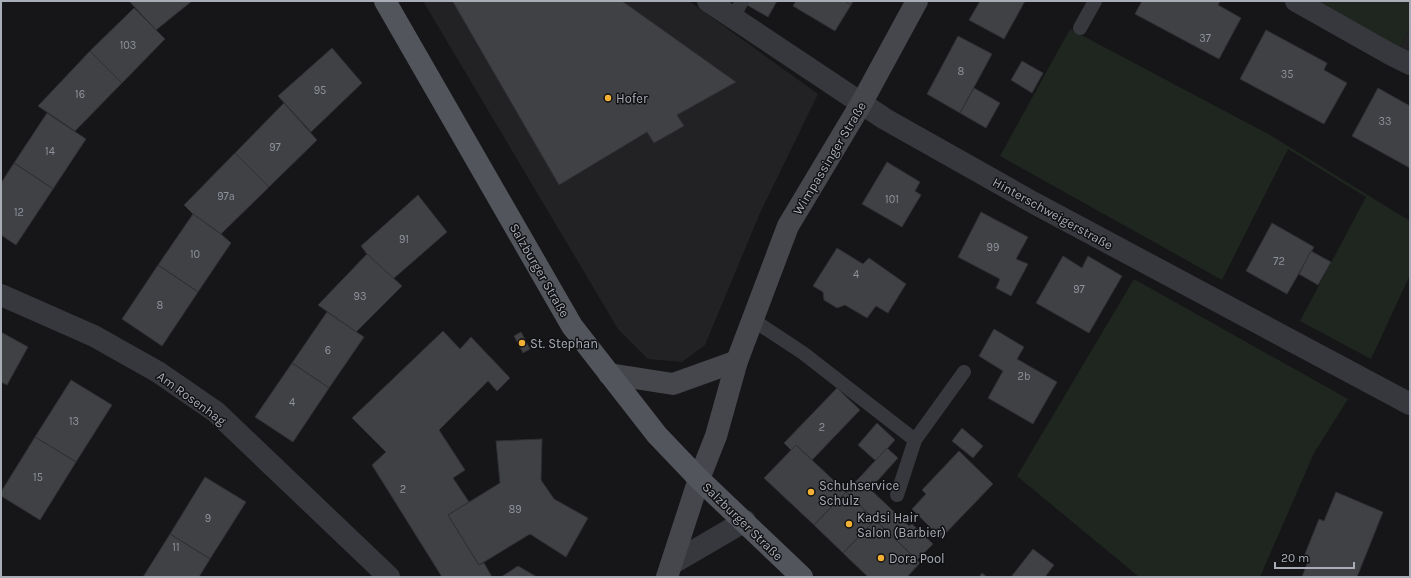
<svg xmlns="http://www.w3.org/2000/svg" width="1411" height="578" font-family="Karla,sans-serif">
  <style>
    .built { fill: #222225 }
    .green { fill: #1e261f }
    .building { fill: #404145; stroke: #303034 }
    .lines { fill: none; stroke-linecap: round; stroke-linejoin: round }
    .lane { stroke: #37383d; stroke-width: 14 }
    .street { stroke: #37383d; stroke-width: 22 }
    .secondary { stroke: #45474d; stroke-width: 22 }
    .primary { stroke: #53555c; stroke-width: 22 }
    .poi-dot { fill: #f2b134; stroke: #111113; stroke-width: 1.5 }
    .labels { text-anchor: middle; stroke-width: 3; stroke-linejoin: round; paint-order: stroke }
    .number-label { font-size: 11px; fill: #8e929b }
    .poi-label { font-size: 13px; fill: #a8adb8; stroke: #111113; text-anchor: start }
    .street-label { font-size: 13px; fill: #a8adb8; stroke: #111113 }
  </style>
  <rect width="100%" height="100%" fill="#161618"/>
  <g class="built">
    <path d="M423,1H689L818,94L760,213L705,345L682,362L648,359L618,329Z"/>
    <path d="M1410,28V53L1400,48Z"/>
  </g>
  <g class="green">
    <path d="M1314,1H1410V28L1400,48Z"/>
    <path d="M1070,29L1270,135L1410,221V275L1371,359L1300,321L1366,197L1288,149L1222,280L1000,156Z"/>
    <path d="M1134,279L1348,399L1314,453L1260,577H1139L1017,476Z"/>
  </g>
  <g class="building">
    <path d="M129,1H192L156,30Z"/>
    <path d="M455,1H622L736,82L677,115L684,126L654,143L647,132L559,185L453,2Z"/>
    <path d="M749,1H777L768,17L747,5Z"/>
    <path d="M796,1H845L851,5L835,31L793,6Z"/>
    <path d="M845,1H853L851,5Z"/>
    <path d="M980,1H1025L1004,39L969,20Z"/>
    <path d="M1142,1H1220L1218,5L1241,18L1219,59L1135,14Z"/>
    <path d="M134,8L165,39L122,83L90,51Z"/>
    <path d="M1266,30L1327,63L1324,70L1347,83L1324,124L1240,79Z"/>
    <path d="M958,36L992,54L960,113L927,94Z"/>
    <path d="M332,48L362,83L311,132L278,96Z"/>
    <path d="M90,51L122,83L75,131L38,106Z"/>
    <path d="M1022,61L1043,73L1032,93L1011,80Z"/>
    <path d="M974,88L1000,103L986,128L960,113Z"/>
    <path d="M1378,88L1410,106V168L1352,136Z"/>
    <path d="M284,103L317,140L269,187L235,153Z"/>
    <path d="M47,113L86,139L53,189L14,163Z"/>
    <path d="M235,153L269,187L221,234L193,214L184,205Z"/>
    <path d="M887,162L920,182L915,191L921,195L902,227L862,204Z"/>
    <path d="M14,163L53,189L16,245L1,235V183Z"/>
    <path d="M418,195L447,232L393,279L367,254L361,246Z"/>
    <path d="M981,212L1028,237L1016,259L1028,264L1011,296L996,288L1000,279L958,257Z"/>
    <path d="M193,214L221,234L231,243L198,292L158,265Z"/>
    <path d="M1272,223L1314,247L1287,294L1246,271Z"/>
    <path d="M837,248L863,264L869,258L906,284L888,313L876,306L867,318L845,305L837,308L824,300L823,292L813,286Z"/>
    <path d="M1311,251L1331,262L1318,285L1299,274Z"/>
    <path d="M367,254L402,286L356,332L318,305Z"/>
    <path d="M1063,256L1082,268L1088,256L1122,276L1089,333L1036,303Z"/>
    <path d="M158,265L198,292L162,346L122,319Z"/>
    <path d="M327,312L364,337L329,388L292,363Z"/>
    <path d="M994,329L1024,347L1017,359L1057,382L1033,424L988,398L1003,371L979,356Z"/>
    <path d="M443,331L460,349L471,337L510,378L497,391L488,381L439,430L465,470L453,478L469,502L448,515L479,565L484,563L492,577H442L372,465L386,452L352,418Z"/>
    <path d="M1,332L28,347L7,385L1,382Z"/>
    <path d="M521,332L530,349L523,353L514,336Z"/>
    <path d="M292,363L329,388L293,442L255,417Z"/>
    <path d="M71,380L112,405L76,462L35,437Z"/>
    <path d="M837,388L860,410L812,460L796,445L791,450L784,443Z"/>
    <path d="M877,423L895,440L876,461L858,445Z"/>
    <path d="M962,428L983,446L973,458L952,441Z"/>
    <path d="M35,437L76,462L40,520L1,496V492Z"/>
    <path d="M542,439L541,480L554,499L588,518L566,557L530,534L479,565L448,515L500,483L496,441Z"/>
    <path d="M796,445L846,492L814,525L764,478Z"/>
    <path d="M887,448L898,458L870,489L909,526L912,524L933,544L917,560L846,492Z"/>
    <path d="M959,451L993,484L941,538L912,509L926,494L922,490Z"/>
    <path d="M205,477L246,502L210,559L170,534Z"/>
    <path d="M846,492L875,520L843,553L814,525Z"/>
    <path d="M1336,492L1383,512L1357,577H1302L1308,561L1303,559L1319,519L1324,521Z"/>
    <path d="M875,520L920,563L907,577H868L843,553Z"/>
    <path d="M170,534L210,559L199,577H143Z"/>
    <path d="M1033,549L1054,565L1045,577H1011Z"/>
    <path d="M518,566L537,577H501Z"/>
    <path d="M982,573L987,577H979Z"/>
  </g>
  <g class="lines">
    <g class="lane">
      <path d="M733,18L742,1"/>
      <path d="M1080,28L1095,1"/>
      <path d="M753,320L803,353L915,440"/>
      <path d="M897,495L915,440L964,372"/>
    </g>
    <g class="street">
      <path d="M708,1L885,119L1034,203L1410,404"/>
      <path d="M1296,1L1390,54L1410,64"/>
      <path d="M1,295L94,336L158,372L216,412L389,577"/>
      <path d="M673,563L745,521"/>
    </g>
    <g class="secondary">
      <path d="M609,374L673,384L737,361"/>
      <path d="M667,577L699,479L716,436L737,361L788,226L861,104L917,1"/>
    </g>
    <path class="primary" d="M385,1L572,326L657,435L699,479L802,577"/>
  </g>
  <g class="poi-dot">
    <circle cx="608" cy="98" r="4"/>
    <circle cx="522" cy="343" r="4"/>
    <circle cx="811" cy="492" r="4"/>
    <circle cx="849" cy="524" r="4"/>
    <circle cx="881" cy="558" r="4"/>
  </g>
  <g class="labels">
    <g class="number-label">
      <text x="1205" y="42">37</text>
      <text x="128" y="49">103</text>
      <text x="961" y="75">8</text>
      <text x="1287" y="78">35</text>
      <text x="320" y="94">95</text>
      <text x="80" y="98">16</text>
      <text x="1385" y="125">33</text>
      <text x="275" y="151">97</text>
      <text x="50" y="155">14</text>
      <text x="226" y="200">97a</text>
      <text x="892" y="203">101</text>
      <text x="19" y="216">12</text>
      <text x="404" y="243">91</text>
      <text x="993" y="251">99</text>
      <text x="195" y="258">10</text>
      <text x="1279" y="265">72</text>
      <text x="856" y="278">4</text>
      <text x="1079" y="293">97</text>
      <text x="360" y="300">93</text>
      <text x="160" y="309">8</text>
      <text x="328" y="354">6</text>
      <text x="1024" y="380">2b</text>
      <text x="292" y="406">4</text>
      <text x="74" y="425">13</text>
      <text x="822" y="431">2</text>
      <text x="38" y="481">15</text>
      <text x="403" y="493">2</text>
      <text x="515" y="513">89</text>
      <text x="208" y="522">9</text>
      <text x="176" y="551">11</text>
    </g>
    <g class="poi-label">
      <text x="616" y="103">Hofer</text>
      <text x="530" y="348">St. Stephan</text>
      <text x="819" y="490">Schuhservice<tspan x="819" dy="15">Schulz</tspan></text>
      <text x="857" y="522">Kadsi Hair<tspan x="857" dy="15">Salon (Barbier)</tspan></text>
      <text x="889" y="563">Dora Pool</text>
    </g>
    <g class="street-label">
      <text transform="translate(829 158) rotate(-59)" y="5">Wimpassinger Straße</text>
      <text transform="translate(1053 213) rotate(29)" y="5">Hinterschweigerstraße</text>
      <text transform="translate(540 270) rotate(60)" y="5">Salzburger Straße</text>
      <text transform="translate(192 398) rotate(36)" y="5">Am Rosenhag</text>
      <text transform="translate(743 521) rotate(44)" y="5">Salzburger Straße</text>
    </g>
  </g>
  <rect width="1411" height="578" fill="none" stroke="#a8adb8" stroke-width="4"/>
  <path d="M1275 562v6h79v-6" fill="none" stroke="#a8adb8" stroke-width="2"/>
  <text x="1281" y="562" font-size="12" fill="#a8adb8" stroke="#111113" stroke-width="3" paint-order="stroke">20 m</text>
</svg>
